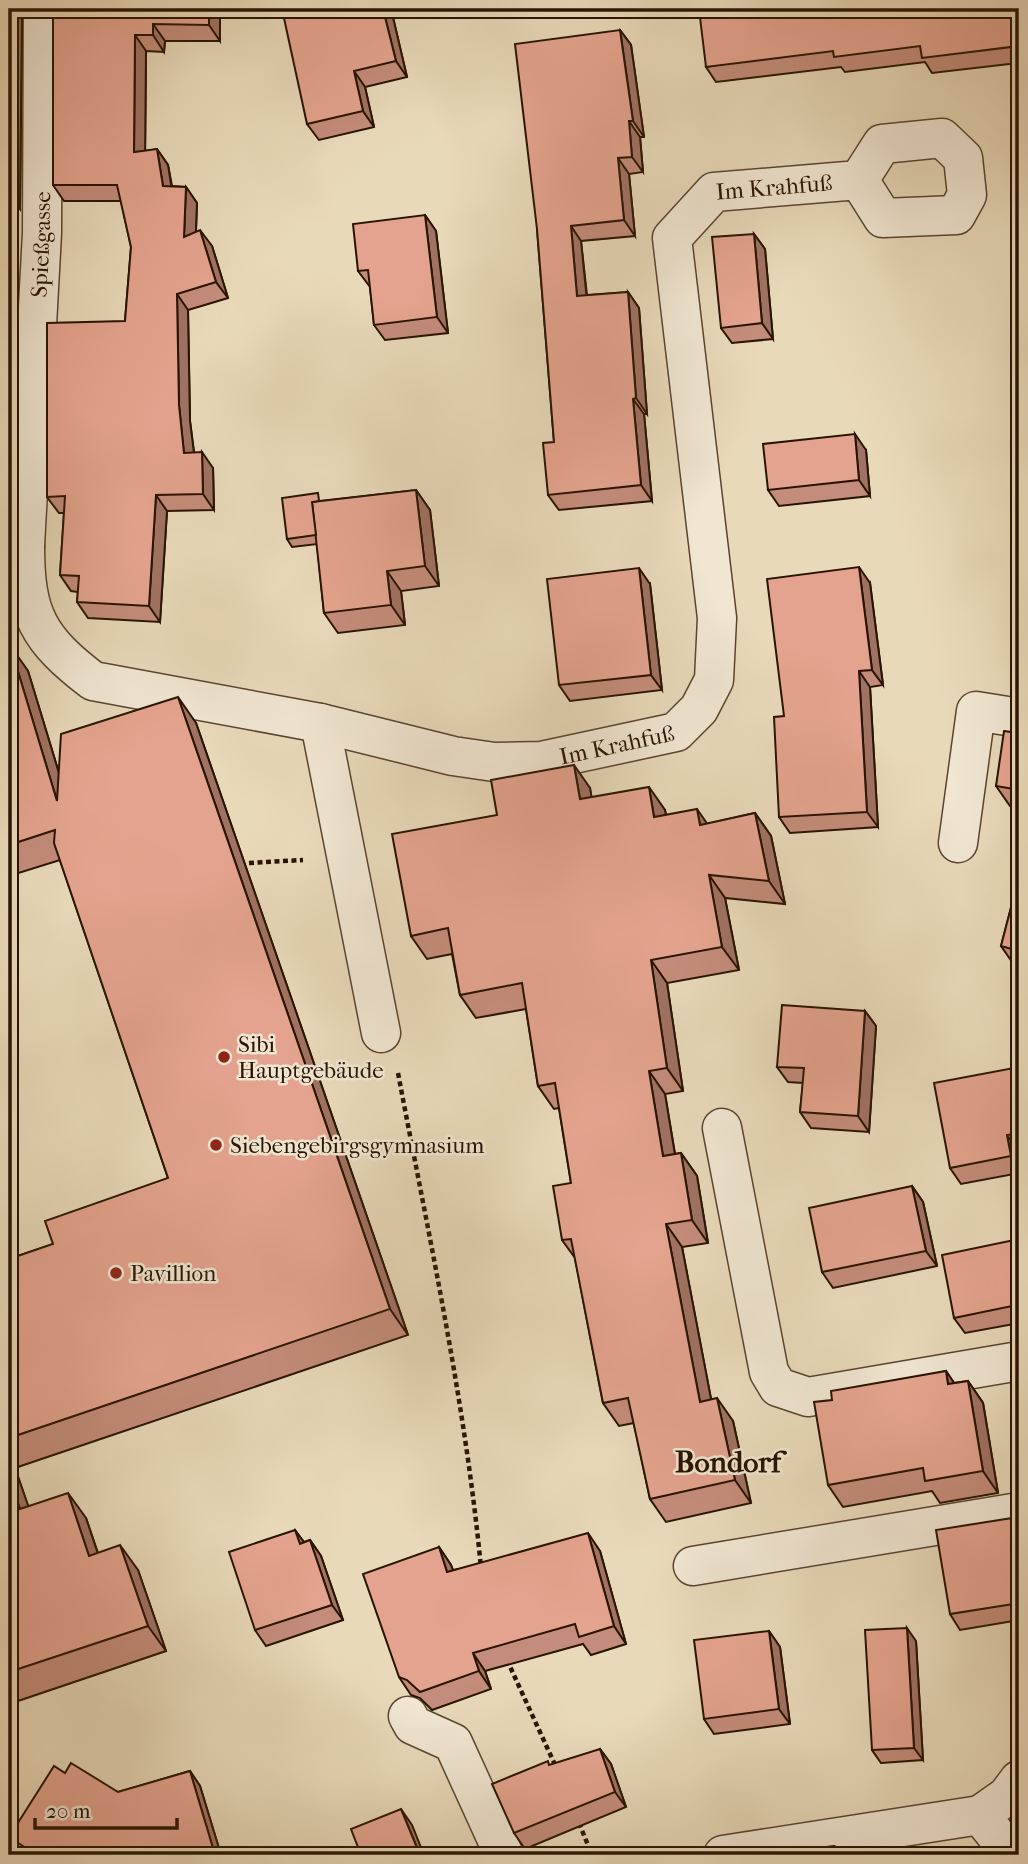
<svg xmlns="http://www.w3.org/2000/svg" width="1028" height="1864" font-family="'IM FELL French Canon',serif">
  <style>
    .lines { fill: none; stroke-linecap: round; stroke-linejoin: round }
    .minor-casing { stroke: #59452f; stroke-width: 41 }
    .path { stroke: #291401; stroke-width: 4.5; stroke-dasharray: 5 3.5; stroke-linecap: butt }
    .minor { stroke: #f0e6d2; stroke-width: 38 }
    .wall { fill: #c48c7a; stroke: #291401; stroke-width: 2 }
    .shaded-wall { fill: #a07263; stroke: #291401; stroke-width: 2 }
    .building { fill: #e4a38e; stroke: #291401; stroke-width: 2 }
    .poi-dot { fill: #8f2418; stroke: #f0e6d2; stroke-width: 2.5 }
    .labels { text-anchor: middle; stroke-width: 5; stroke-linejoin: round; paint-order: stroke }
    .street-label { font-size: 23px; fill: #291401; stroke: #f0e6d2 }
    .poi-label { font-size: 23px; fill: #291401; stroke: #f0e6d2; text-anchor: start }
    .district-label { font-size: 30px; font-weight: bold; fill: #291401; stroke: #f0e6d2 }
  </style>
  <rect width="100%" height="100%" fill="#e8d9b9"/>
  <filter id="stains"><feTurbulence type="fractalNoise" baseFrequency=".00286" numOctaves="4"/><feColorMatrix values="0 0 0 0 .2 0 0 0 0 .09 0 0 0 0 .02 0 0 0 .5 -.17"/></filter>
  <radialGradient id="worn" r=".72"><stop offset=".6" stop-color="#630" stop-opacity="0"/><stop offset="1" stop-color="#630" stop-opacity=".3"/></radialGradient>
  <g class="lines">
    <defs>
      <g id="minor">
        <path id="s1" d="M9,546H25L42,233L43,9"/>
        <path id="s2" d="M25,546C25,615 38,639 93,681L320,723L453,756L494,762L541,761L676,732L699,709L714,680L717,618L672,238L714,192L859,180L883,218L956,215L967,195L963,158L942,138L882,144L859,180"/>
        <path d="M320,723L381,1033"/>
        <path d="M958,843L976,711L1019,718"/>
        <path d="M722,1128L769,1372L778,1387L808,1397L1019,1361"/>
        <path d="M693,1566L1019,1512"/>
        <path d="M408,1716L413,1725L453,1743L504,1855"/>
        <path d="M980,1815L1012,1855"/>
        <path d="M723,1855L980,1815L1007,1796L1019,1780"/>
      </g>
    </defs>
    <use href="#minor" class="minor-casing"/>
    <g class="path">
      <path d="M249,863L303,860"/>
      <path d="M398,1073C429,1237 465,1401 481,1568"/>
      <path d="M507,1660L556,1767"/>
      <path d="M579,1823L592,1855"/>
    </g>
    <use href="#minor" class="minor"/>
  </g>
  <g class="wall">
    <path d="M9,9H22L20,209L9,208Z"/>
    <path d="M53,9H220V41H165L164,52L146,51L145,151L157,149L168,165L172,186L186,187L197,203L196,232L212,246L228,298L188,310L190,421L194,452L213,468L214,510L167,511L160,622L88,618L77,602L78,592L71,591L60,575L64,513H59L47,497L125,321L131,247L121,201H64L53,185Z"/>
    <path d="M391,9L407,77L365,87L374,127L319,140L307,124Z"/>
    <path d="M1019,9V63L932,73L925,62L845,72L841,67L716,82L706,67Z"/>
    <path d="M620,30L631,45L644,137H640L643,172L629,174L635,236L581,241L587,295L628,292L639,308L647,414H644L652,501L559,510L548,495L554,442L537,229Z"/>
    <path d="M425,215L436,231L448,333L385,340L374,325L370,287L358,271Z"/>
    <path d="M754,234L765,249L773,339L732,343L721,328Z"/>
    <path d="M866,450L870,496L779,506L768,490Z"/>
    <path d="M416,490L430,510L439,586L401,591L405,625L338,633L324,613L317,544L292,547L287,539L323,501Z"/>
    <path d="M870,583L883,685L870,687L878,827L790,833L779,817L784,716Z"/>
    <path d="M650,584L662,690L570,701L559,685Z"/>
    <path d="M9,646L28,671L59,773L196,723L408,1335L15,1468L28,1506L86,1518L98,1553L138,1570L166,1651L9,1704V1259L53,1244L168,1178L60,860L9,876Z"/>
    <path d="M1019,733V807L1010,806L996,786Z"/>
    <path d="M590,788L591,797L665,810L666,815L707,824L755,813L771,836L785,904L725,898L739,970L667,983L683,1091L665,1094L675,1154L681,1153L697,1176L708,1243L682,1247L711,1399L733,1421L751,1503L666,1522L650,1499L634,1423L619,1426L603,1403L575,1258L562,1240L571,1183L559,1108L554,1109L538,1086L526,1009L476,1018L460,995L452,954L427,959L411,936L497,815Z"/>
    <path d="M1019,877V967L1015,966L1001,946Z"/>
    <path d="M865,1011L876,1026L869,1132L811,1128L800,1112L803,1083L788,1082L777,1067Z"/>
    <path d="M1019,1067V1151H1018L1019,1173L961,1184L950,1168Z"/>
    <path d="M912,1186L923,1202L937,1266L833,1288L822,1272Z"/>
    <path d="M1019,1239V1323L965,1333L954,1318Z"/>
    <path d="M946,1371L954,1383L968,1381L983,1403L998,1493L940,1503L932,1491L843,1507L828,1485L832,1400Z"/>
    <path d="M1019,1513V1620L960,1630L950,1614L1012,1518Z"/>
    <path d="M295,1530L304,1542L310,1540L321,1556L343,1620L266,1646L255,1630Z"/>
    <path d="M439,1547L451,1565L453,1570L600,1551L626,1644L591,1655L583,1644L485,1671L491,1689L432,1710L420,1698L411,1695L399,1677Z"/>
    <path d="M769,1631L780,1647L790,1724L714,1734L704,1719Z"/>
    <path d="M916,1641L923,1760L881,1763L872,1750Z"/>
    <path d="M600,1749L611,1764L626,1807L525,1849L514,1833Z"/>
    <path d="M190,1771L200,1786L221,1855H24L19,1852L9,1838L65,1773L118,1792Z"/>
  </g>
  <g class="shaded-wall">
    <path d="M10,9H22L20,209L9,192Z"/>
    <path d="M209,9H220V41L209,25Z"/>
    <path d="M383,9H391L407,77L396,61Z"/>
    <path d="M153,24L165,41L164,52L153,35Z"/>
    <path d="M620,30L631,45L644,137L633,121Z"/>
    <path d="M135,35L146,51L145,169L134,152Z"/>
    <path d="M354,71L365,87L374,127L363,111Z"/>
    <path d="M629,121L640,137L643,172L632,157Z"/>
    <path d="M157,149L168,165L174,202L163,186Z"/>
    <path d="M618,158L629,174L635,236L624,220Z"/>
    <path d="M186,187L197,203L195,253L184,237Z"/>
    <path d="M425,215L436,231L448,333L437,317Z"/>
    <path d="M571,226L581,241L588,311L577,296Z"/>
    <path d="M200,230L212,246L228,298L216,282Z"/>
    <path d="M754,234L765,249L773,339L762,323Z"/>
    <path d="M628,292L639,308L647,414L636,398Z"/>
    <path d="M177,294L188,310L190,421L196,469L184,453L179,405Z"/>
    <path d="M633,399L644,414L652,501L641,485Z"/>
    <path d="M855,434L866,450L870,496L859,480Z"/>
    <path d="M202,452L213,468L214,510L203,494Z"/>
    <path d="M416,490L430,510L439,586L425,566Z"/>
    <path d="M156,495L167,511L160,622L149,606Z"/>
    <path d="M859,567L870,583L883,685L872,670Z"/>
    <path d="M639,568L650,584L662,690L651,675Z"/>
    <path d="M387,571L401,591L405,625L391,605Z"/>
    <path d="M10,645L28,671L75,826L57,801Z"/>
    <path d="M859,671L870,687L878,827L867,812Z"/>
    <path d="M178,697L196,723L408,1335L390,1309Z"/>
    <path d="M574,765L590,788L596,822L580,799Z"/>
    <path d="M649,787L665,810L670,840L654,817Z"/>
    <path d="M697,809L713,832L700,825Z"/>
    <path d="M755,813L771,836L785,904L769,881Z"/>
    <path d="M709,875L725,898L739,970L722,947Z"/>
    <path d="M651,960L667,983L683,1091L667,1068Z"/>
    <path d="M865,1011L876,1026L869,1132L858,1116Z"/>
    <path d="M649,1071L665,1094L679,1179L663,1156Z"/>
    <path d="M1007,1135L1018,1151L1019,1168L1011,1156Z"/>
    <path d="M681,1153L697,1176L708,1243L692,1220Z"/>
    <path d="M912,1186L923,1202L937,1266L926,1251Z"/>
    <path d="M666,1224L682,1247L716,1425L700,1402Z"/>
    <path d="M946,1371L961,1393L948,1384Z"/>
    <path d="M968,1381L983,1403L998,1493L983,1471Z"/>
    <path d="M717,1398L733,1421L751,1503L735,1480Z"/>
    <path d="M9,1459L15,1468L38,1534L20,1509L9,1477Z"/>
    <path d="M68,1493L86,1518L107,1581L89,1556Z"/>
    <path d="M295,1530L306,1545L300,1544Z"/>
    <path d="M588,1533L600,1551L626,1644L614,1626Z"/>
    <path d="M310,1540L321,1556L343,1620L332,1605Z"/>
    <path d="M120,1545L138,1570L166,1651L148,1626Z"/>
    <path d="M439,1547L451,1565L460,1590L447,1572Z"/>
    <path d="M907,1628L916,1641L923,1760L914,1748Z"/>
    <path d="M769,1631L780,1647L790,1724L779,1709Z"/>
    <path d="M473,1653L485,1671L491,1689L479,1671Z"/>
    <path d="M600,1749L611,1764L626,1807L615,1792Z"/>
    <path d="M190,1771L200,1786L221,1855H215Z"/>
    <path d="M401,1809L412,1825L424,1855H420Z"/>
  </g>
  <g class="building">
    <path d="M9,9H10L9,79Z"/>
    <path d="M53,9H209V25L153,24V35H135L134,152L157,149L163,186L186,187L184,237L200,230L216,282L177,294L179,405L184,453L202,452L203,494L156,495L149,606L77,602L79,576L60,575L65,496L47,497V323L125,321L131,247L117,185H53Z"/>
    <path d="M282,9H383L396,61L354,71L363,111L307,124Z"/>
    <path d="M699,9H1019V46L922,58L920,46L834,57L833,51L706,67Z"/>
    <path d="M620,30L633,121H629L632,157L618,158L624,220L571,226L577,296L628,292L636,398L633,399L641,485L548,495L543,443L554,442L537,229L515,44Z"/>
    <path d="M425,215L437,317L374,325L368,270L358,271L353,224Z"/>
    <path d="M754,234L762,323L721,328L712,237Z"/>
    <path d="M855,434L859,480L768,490L763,444Z"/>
    <path d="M416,490L425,566L387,571L391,605L324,613L312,502Z"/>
    <path d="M318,493L319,501L312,502L316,535L287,539L282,498Z"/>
    <path d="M859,567L872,670L859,671L867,812L779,817L774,717L784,716L767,579Z"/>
    <path d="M639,568L651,675L559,685L547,579Z"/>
    <path d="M10,645L57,801L61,734L178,697L390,1309L9,1438V1259L53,1244L45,1221L168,1178L54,843L55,830L9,845V646Z"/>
    <path d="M1004,731L1019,733V790L996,786Z"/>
    <path d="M574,765L580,799L649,787L654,817L697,809L700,825L755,813L769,881L709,875L722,947L651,960L667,1068L649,1071L663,1156L681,1153L692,1220L666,1224L700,1402L717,1398L735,1480L650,1499L628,1398L603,1403L571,1239L562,1240L553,1186L571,1183L555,1083L538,1086L522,983L460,995L448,928L411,936L392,834L497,815L491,780Z"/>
    <path d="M1019,877V951L1001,946Z"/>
    <path d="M782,1005L865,1011L858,1116L800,1112L804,1068L777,1067Z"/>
    <path d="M1019,1067V1133L1007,1135L1011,1156L950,1168L934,1083Z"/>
    <path d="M912,1186L926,1251L822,1272L809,1208Z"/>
    <path d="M1019,1239V1285L1017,1305L954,1318L942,1255Z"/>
    <path d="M946,1371L948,1384L968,1381L983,1471L925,1481L923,1468L828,1485L814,1402L832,1400L831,1391Z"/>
    <path d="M9,1477L20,1509L68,1493L89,1556L120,1545L148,1626L9,1672Z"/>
    <path d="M1019,1513V1603L950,1614L936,1530L1012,1518Z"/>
    <path d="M295,1530L300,1544L310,1540L332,1605L255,1630L229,1552Z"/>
    <path d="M588,1533L614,1626L579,1637L575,1624L473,1653L479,1671L420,1692L407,1680L399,1677L363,1574L439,1547L447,1572Z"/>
    <path d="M907,1628L914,1748L872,1750L865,1630Z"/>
    <path d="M769,1631L779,1709L704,1719L694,1640Z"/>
    <path d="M600,1749L615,1792L514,1833L492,1784L548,1761L549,1765Z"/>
    <path d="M71,1763L118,1792L190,1771L215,1855H37L9,1837L54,1766L65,1773Z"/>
    <path d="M401,1809L420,1855H361L351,1829Z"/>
    <path d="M834,1846L855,1855H770V1854Z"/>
    <path d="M634,1848L636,1855H619Z"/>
  </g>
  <g class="poi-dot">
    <circle cx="224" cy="1057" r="7"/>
    <circle cx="216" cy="1145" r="7"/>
    <circle cx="116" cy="1273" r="7"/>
  </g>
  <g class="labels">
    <g class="street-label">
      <text dy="8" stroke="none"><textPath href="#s2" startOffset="1386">Im Krahfuß</textPath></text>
      <text dy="8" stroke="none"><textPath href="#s1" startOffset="318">Spießgasse</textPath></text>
      <text dy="8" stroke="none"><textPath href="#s2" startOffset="693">Im Krahfuß</textPath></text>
    </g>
    <g class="poi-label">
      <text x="238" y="1052">Sibi<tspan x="238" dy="26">Hauptgebäude</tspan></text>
      <text x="230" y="1153">Siebengebirgsgymnasium</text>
      <text x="130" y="1281">Pavillion</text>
    </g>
    <g class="district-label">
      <text x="728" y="1472">Bondorf</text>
    </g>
  </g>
  <rect width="1028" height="1864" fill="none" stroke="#e8d9b9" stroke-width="35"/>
  <rect x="10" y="10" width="1007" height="1843" fill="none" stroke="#291401" stroke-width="3.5"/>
  <rect x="18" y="18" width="993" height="1829" fill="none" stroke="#291401" stroke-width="2"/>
  <path d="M35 1818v10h142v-10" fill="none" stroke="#291401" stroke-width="3.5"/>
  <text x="46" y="1818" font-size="21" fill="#291401" stroke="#f0e6d2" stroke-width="5" paint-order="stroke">20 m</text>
  <rect width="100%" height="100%" filter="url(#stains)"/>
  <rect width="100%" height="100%" fill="url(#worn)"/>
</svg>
